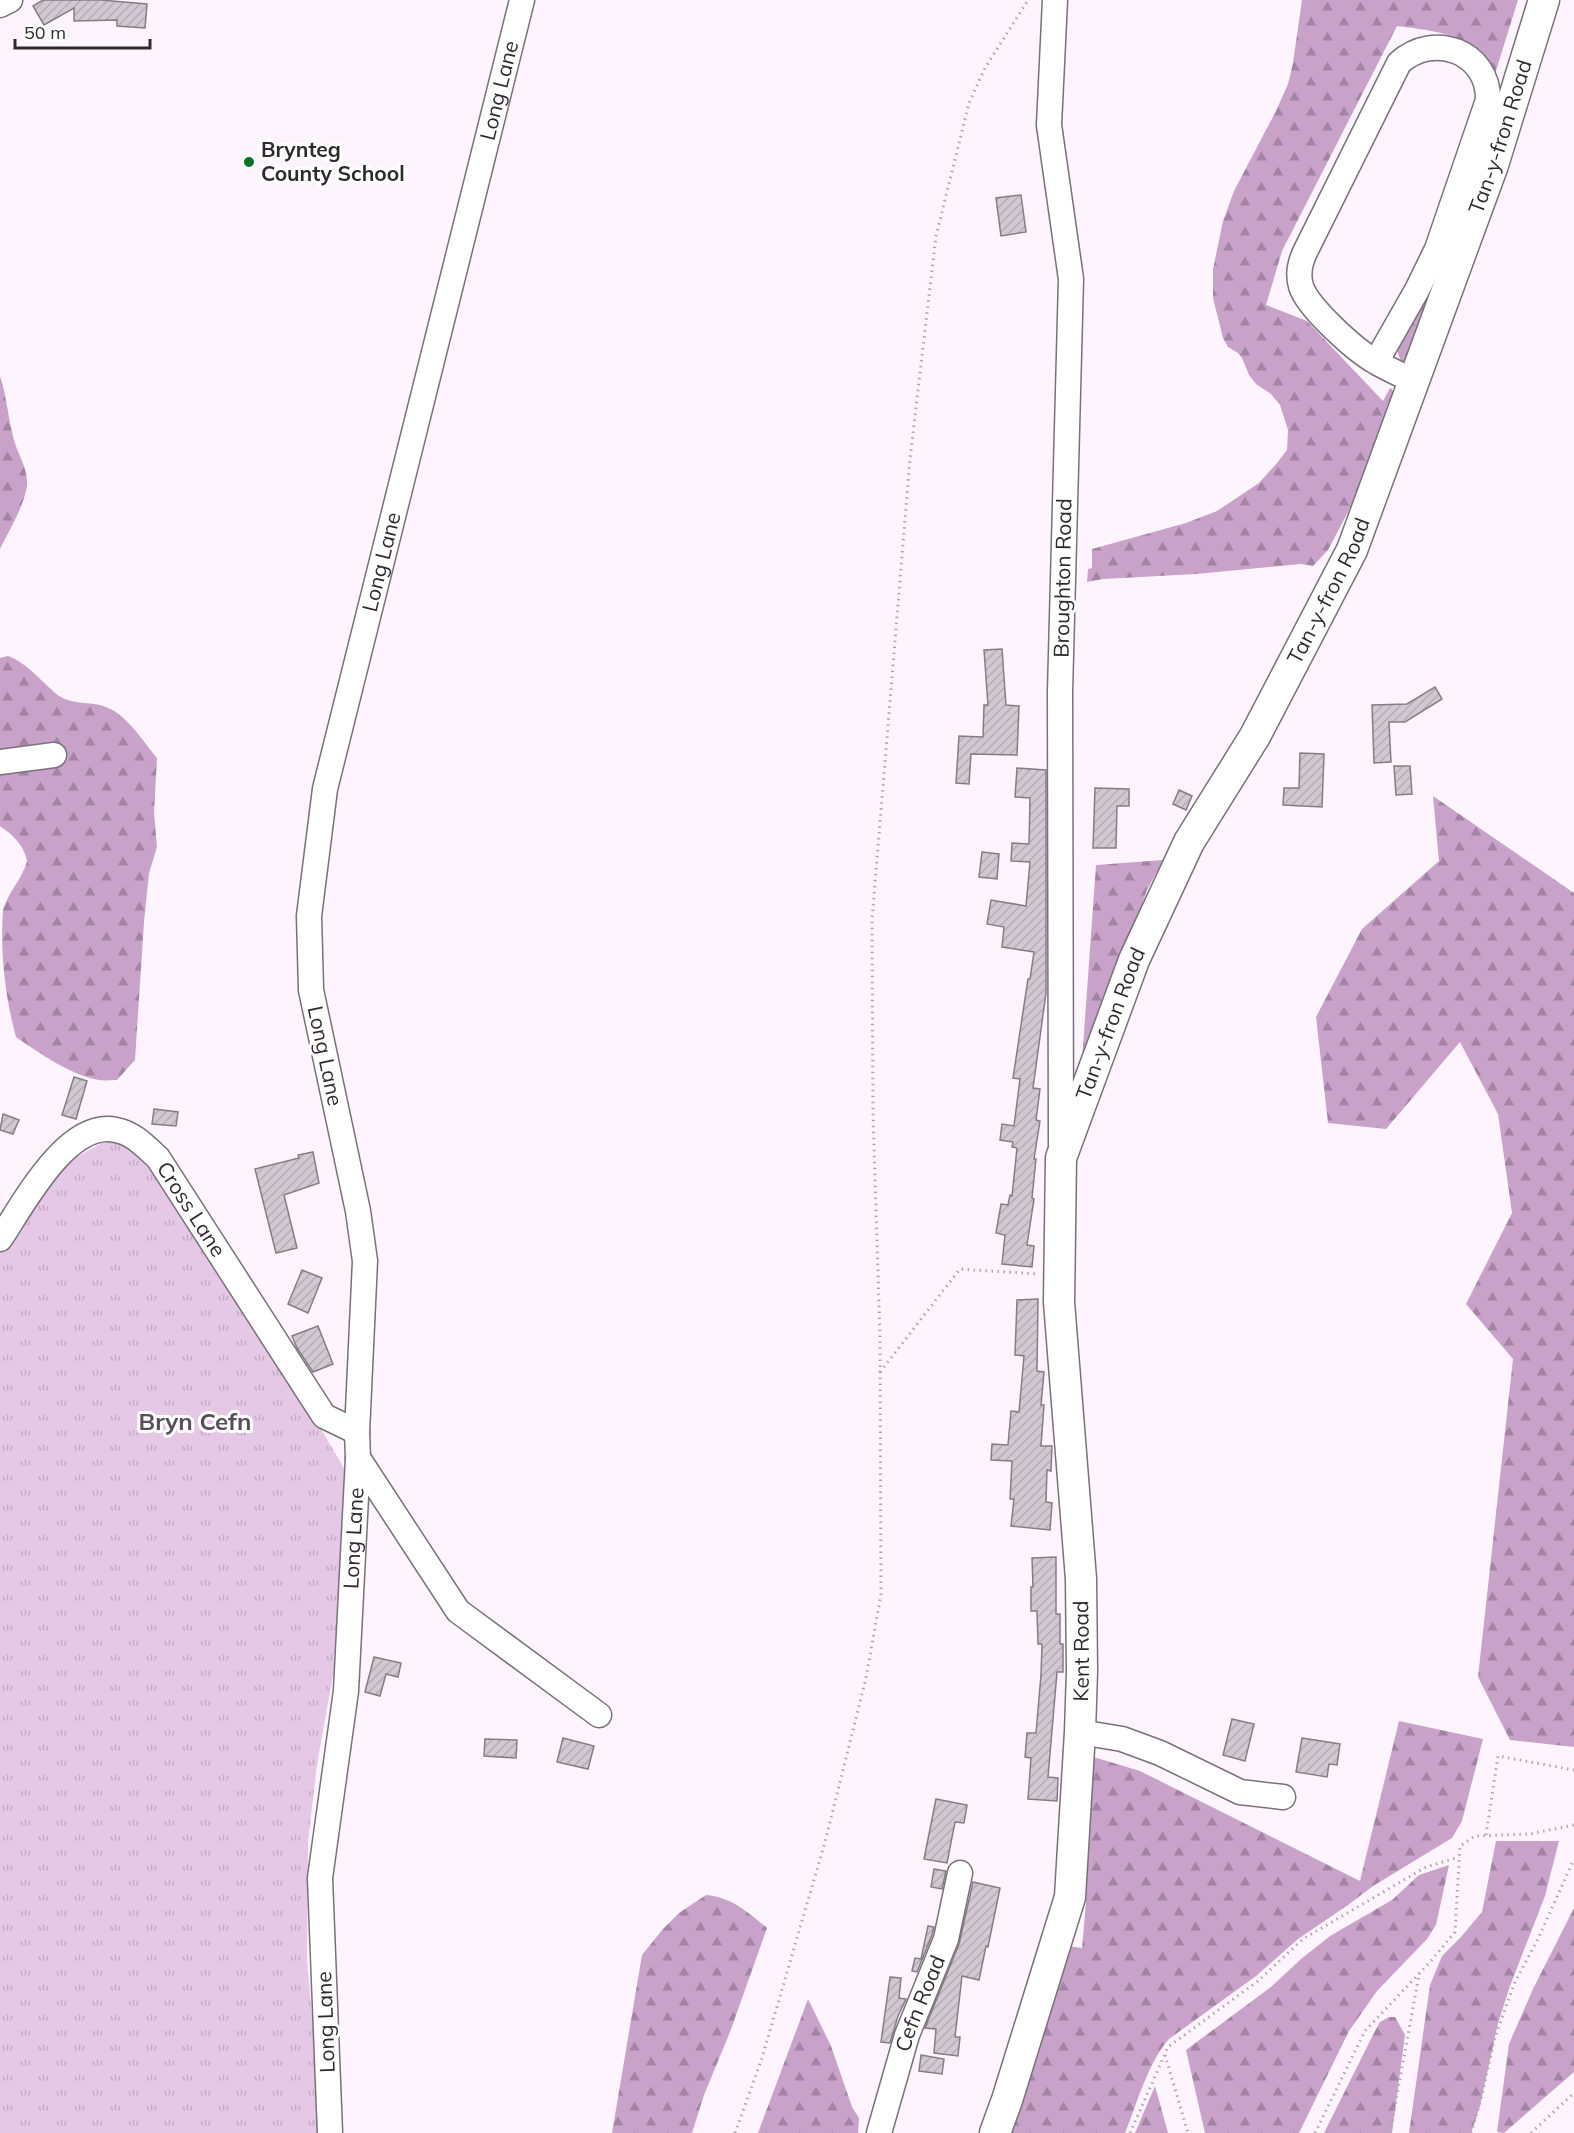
<svg xmlns="http://www.w3.org/2000/svg" width="1574" height="2133" font-family="Mulish,sans-serif">
  <style>
    .grass { fill: url(#grass-tufts) }
    .forest { fill: url(#forest-firs) }
    .building { fill: url(#building-hatch); stroke: #857d85; stroke-width: 1.5 }
    .lines { fill: none; stroke-linecap: round; stroke-linejoin: round }
    .minor-casing { stroke: #797179; stroke-width: 27 }
    .major-casing { stroke: #797179; stroke-width: 33 }
    .path { stroke: #aea6ae; stroke-width: 3; stroke-dasharray: 1.5 4.5; stroke-linecap: butt }
    .minor { stroke: #fff; stroke-width: 24 }
    .major { stroke: #fff; stroke-width: 30 }
    .poi-dot { fill: #027325; stroke: #fff; stroke-width: 2 }
    .labels { text-anchor: middle; stroke-width: 6; stroke-linejoin: round; paint-order: stroke }
    .street-label { font-size: 21px; fill: #2e2a2e; stroke: #fff }
    .poi-label { font-size: 21px; font-weight: bold; fill: #2e2a2e; stroke: #fff; text-anchor: start }
    .quarter-label { font-size: 24px; font-weight: bold; fill: #564f57; stroke: #fff }
  </style>
  <defs>
    <pattern id="grass-tufts" width="24" height="20" patternUnits="userSpaceOnUse" patternTransform="scale(1.5)"><rect width="24" height="20" fill="#e5c7e6"/><path d="M3 7l-1-3M5 7V3M7 7l1-3M15 17l-1-3M17 17v-4M19 17l1-3" fill="none" stroke="#c5abc6"/></pattern>
    <pattern id="forest-firs" width="22" height="20" patternUnits="userSpaceOnUse" patternTransform="scale(1.5)"><rect width="22" height="20" fill="#c8a2c9"/><path d="M5 1l3.5 6h-7zM16 11l3.5 6h-7z" fill="#a384a4"/></pattern>
    <pattern id="building-hatch" width="6" height="6" patternUnits="userSpaceOnUse" patternTransform="scale(1.5)"><rect width="6" height="6" fill="#d2c8d2"/><path d="M-1 1l2-2M0 6l6-6M5 7l2-2" fill="none" stroke="#b5acb5"/></pattern>
  </defs>
  <rect width="100%" height="100%" fill="#fef4fe"/>
  <path class="grass" d="M124,1140L148,1157L317,1422L345,1470L338,1648L317,1764L308,1842L307,1959L322,2133H0V1251L64,1164L102,1143Z"/>
  <g class="forest">
    <path d="M1302,0H1518L1494,77C1483,34 1434,31 1397,26L1282,251L1266,305L1307,321L1383,401L1390,388L1392,389L1396,400L1381,449L1328,550L1313,566L1301,564L1196,574L1103,579L1087,582L1088,569L1092,568V549L1186,523L1217,511L1259,483L1277,463L1287,450L1288,430L1280,405L1271,394L1256,384L1249,375L1242,358L1238,353L1228,347L1223,338L1213,298V269L1223,221L1234,191L1276,111L1288,84L1293,63Z"/>
    <path d="M1439,258L1406,367L1401,362L1395,345Z"/>
    <path d="M0,376C7,397 8,419 14,440C18,455 28,468 27,485C25,504 9,531 0,549Z"/>
    <path d="M8,656C28,663 42,683 59,696C71,704 86,702 100,705C125,711 142,740 157,758L154,812L157,847L149,873L144,922L135,1060L117,1080C111,1080 104,1081 99,1080C72,1076 38,1052 16,1037C5,997 0,952 3,910C8,892 23,878 27,861C24,845 13,835 0,826V658Z"/>
    <path d="M1433,796L1574,893V1747L1510,1740L1478,1677L1513,1359L1466,1304L1512,1213L1498,1114L1460,1042L1386,1129L1328,1123L1316,1017L1362,929L1439,861Z"/>
    <path d="M1163,860L1147,890L1081,1075L1096,865Z"/>
    <path d="M1399,1721L1483,1739L1462,1821L1452,1838L1373,1886L1348,1905L1298,1939L1256,1976L1169,2039C1148,2062 1137,2104 1125,2133H1002L1061,1945L1082,1948L1086,1903L1078,1862L1087,1755L1140,1771L1360,1881Z"/>
    <path d="M1496,1841H1559L1545,1896L1510,1986L1498,2023L1480,2106L1471,2133H1409L1430,1985L1442,1956L1461,1937L1482,1912Z"/>
    <path d="M1449,1865L1436,1925L1427,1939L1377,1991L1349,2031L1299,2133H1205L1186,2050L1271,1987L1301,1959L1330,1936L1392,1900L1419,1875Z"/>
    <path d="M706,1895C731,1897 748,1912 767,1928L730,2032L704,2095L692,2133H612L642,1955L663,1929L679,1913Z"/>
    <path d="M1574,1908V2072L1504,2133L1497,2132L1509,2044L1533,1989Z"/>
    <path d="M808,1999L831,2046L852,2107L859,2118L858,2133H758Z"/>
    <path d="M1389,2017H1395L1405,2035L1392,2133H1324L1374,2033L1380,2022Z"/>
    <path d="M1155,2086L1168,2133H1135Z"/>
  </g>
  <g class="building">
    <path d="M43,0H101L147,4L145,28L117,26V20L74,21V8L44,25L33,6Z"/>
    <path d="M1021,195L1026,232L1001,236L996,198Z"/>
    <path d="M1002,649L1006,705L1019,706L1017,755L971,754L969,784L956,783L959,736L983,737L984,705H988L984,650Z"/>
    <path d="M1435,687L1442,699L1405,722H1389L1391,762L1374,763L1372,705L1407,704Z"/>
    <path d="M1300,753L1324,754L1322,807L1283,805L1284,788H1299Z"/>
    <path d="M1394,766H1410L1412,794L1396,795Z"/>
    <path d="M1017,768L1046,770V993L1033,1088L1040,1089L1036,1120L1040,1121L1034,1159H1036L1032,1198L1034,1199L1027,1245L1034,1246L1032,1267L1002,1264L1005,1235L996,1233L1001,1204L1008,1205L1010,1195L1012,1196L1017,1148L1012,1147L1013,1142L1000,1140L1002,1124L1014,1126L1020,1079L1013,1078L1028,979H1030L1034,952L1002,947L1004,927L987,924L991,900L1026,906L1030,862L1011,861L1012,843L1029,844L1030,798L1015,797Z"/>
    <path d="M1095,788L1129,789V806H1117L1116,848H1093Z"/>
    <path d="M1179,790L1192,796L1186,810L1173,804Z"/>
    <path d="M982,852L999,854L997,879L979,877Z"/>
    <path d="M74,1077L87,1081L76,1119L62,1115Z"/>
    <path d="M154,1109L178,1112L176,1126L152,1124Z"/>
    <path d="M3,1114L19,1120L13,1134L0,1130Z"/>
    <path d="M313,1152L319,1183L284,1195L297,1248L276,1253L255,1169L299,1158L298,1155Z"/>
    <path d="M302,1270L322,1278L308,1313L288,1304Z"/>
    <path d="M1038,1299L1037,1371L1044,1372L1041,1405H1044L1041,1446H1052L1051,1471L1047,1470L1046,1502L1052,1503L1050,1530L1011,1526L1014,1499H1010L1012,1461L991,1460L992,1444L1008,1445L1011,1411L1019,1412L1024,1356L1015,1355L1017,1300Z"/>
    <path d="M318,1326L333,1364L313,1372L297,1348L292,1336Z"/>
    <path d="M1056,1557V1614H1060V1644H1063V1672H1057L1048,1777L1058,1778L1057,1801L1028,1799L1031,1758L1025,1757L1027,1733H1036L1041,1675L1042,1644H1038L1037,1611H1031V1587H1033L1032,1558Z"/>
    <path d="M374,1657L401,1663L398,1677L386,1674L380,1696L365,1692Z"/>
    <path d="M1232,1719L1254,1724L1245,1761L1223,1755Z"/>
    <path d="M563,1738L594,1746L588,1769L557,1762Z"/>
    <path d="M1302,1738L1340,1744L1337,1765L1329,1764L1327,1777L1296,1772Z"/>
    <path d="M485,1739L517,1740L516,1758L484,1756Z"/>
    <path d="M936,1799L967,1805L964,1823L955,1822L947,1863L924,1859Z"/>
    <path d="M934,1869L946,1871L942,1889L931,1887Z"/>
    <path d="M973,1882L1000,1888L988,1947L986,1946L979,1980L962,1976L955,2037H960L958,2056L934,2053L936,2029L925,2028L959,1944Z"/>
    <path d="M928,1926L934,1927L932,1935L917,1972L912,1971L915,1958L921,1959Z"/>
    <path d="M890,1977L901,1978L899,1998L906,1999L898,2016L890,2043L881,2042Z"/>
    <path d="M921,2055L944,2059L942,2074L919,2071Z"/>
  </g>
  <g class="lines">
    <defs>
      <g id="minor">
        <path d="M1055,0L1049,125L1071,279L1060,692L1061,1147"/>
        <path d="M0,5L10,0"/>
        <path d="M1376,362L1417,290L1437,249L1488,100C1489,52 1434,31 1399,63L1306,250C1300,262 1297,273 1301,286C1307,307 1356,351 1376,362C1388,369 1401,375 1414,381"/>
        <path d="M0,762L54,755"/>
        <path id="s1" d="M0,1239C23,1205 67,1119 116,1130C133,1133 145,1146 158,1158L324,1416L357,1432"/>
        <path d="M358,1458L458,1611L599,1715"/>
        <path d="M1080,1732L1122,1739L1160,1753L1240,1792L1283,1797"/>
        <path id="s2" d="M330,2133L320,1878L346,1691L358,1458L357,1432L365,1261L358,1211L311,990L309,916L325,789L522,0"/>
        <path id="s3" d="M879,2133L907,2035L946,1939L960,1873"/>
      </g>
      <g id="major">
        <path id="s4" d="M995,2133L1007,2100L1070,1897L1080,1732L1082,1671L1081,1579L1059,1302L1061,1158L1134,960L1189,842L1255,736L1352,550L1493,165L1544,0"/>
      </g>
    </defs>
    <use href="#minor" class="minor-casing"/>
    <use href="#major" class="major-casing"/>
    <g class="path">
      <path d="M880,1372L960,1269L1037,1274"/>
      <path d="M1486,1835L1498,1756L1574,1770"/>
      <path d="M1165,2055L1188,2133"/>
      <path d="M735,2133L762,2058L825,1842L866,1678L881,1594L880,1337L873,1114L872,920L910,459L936,236L969,103L985,68L1028,0"/>
      <path d="M1130,2133L1168,2047L1258,1981L1303,1939L1426,1867L1459,1857"/>
      <path d="M1315,2133L1365,2031L1430,1962L1455,1932L1460,1846L1475,1836L1530,1834L1574,1825"/>
      <path d="M1390,2133L1419,1975"/>
      <path d="M1471,2133L1481,2099L1495,2037L1515,1982L1538,1939L1574,1859"/>
      <path d="M1531,2133L1574,2093"/>
    </g>
    <use href="#minor" class="minor"/>
    <use href="#major" class="major"/>
  </g>
  <circle class="poi-dot" cx="249" cy="162" r="6"/>
  <g class="labels">
    <g class="street-label">
      <text dy="7" stroke="none"><textPath href="#s2" startOffset="2073">Long Lane</textPath></text>
      <text dy="7" stroke="none"><textPath href="#s4" startOffset="2103">Tan-y-fron Road</textPath></text>
      <text dy="7" stroke="none"><textPath href="#s2" startOffset="1587">Long Lane</textPath></text>
      <text transform="translate(1063 578) rotate(-89)" y="7">Broughton Road</text>
      <text dy="7" stroke="none"><textPath href="#s4" startOffset="1617">Tan-y-fron Road</textPath></text>
      <text dy="7" stroke="none"><textPath href="#s4" startOffset="1131">Tan-y-fron Road</textPath></text>
      <text transform="translate(325 1056) rotate(78)" y="7">Long Lane</text>
      <text dy="7" stroke="none"><textPath href="#s1" startOffset="280">Cross Lane</textPath></text>
      <text dy="7" stroke="none"><textPath href="#s2" startOffset="597">Long Lane</textPath></text>
      <text dy="7" stroke="none"><textPath href="#s4" startOffset="494">Kent Road</textPath></text>
      <text dy="7" stroke="none"><textPath href="#s3" startOffset="136">Cefn Road</textPath></text>
      <text transform="translate(326 2022) rotate(-92)" y="7">Long Lane</text>
    </g>
    <g class="poi-label">
      <text x="261" y="157">Brynteg<tspan x="261" dy="24">County School</tspan></text>
    </g>
    <g class="quarter-label">
      <text x="195" y="1430">Bryn Cefn</text>
    </g>
  </g>
  <path d="M15 39v9h135v-9" fill="none" stroke="#2e2a2e" stroke-width="3"/>
  <text x="24" y="39" font-size="18" fill="#2e2a2e" stroke="#ffffff" stroke-width="4.5" paint-order="stroke">50 m</text>
</svg>
